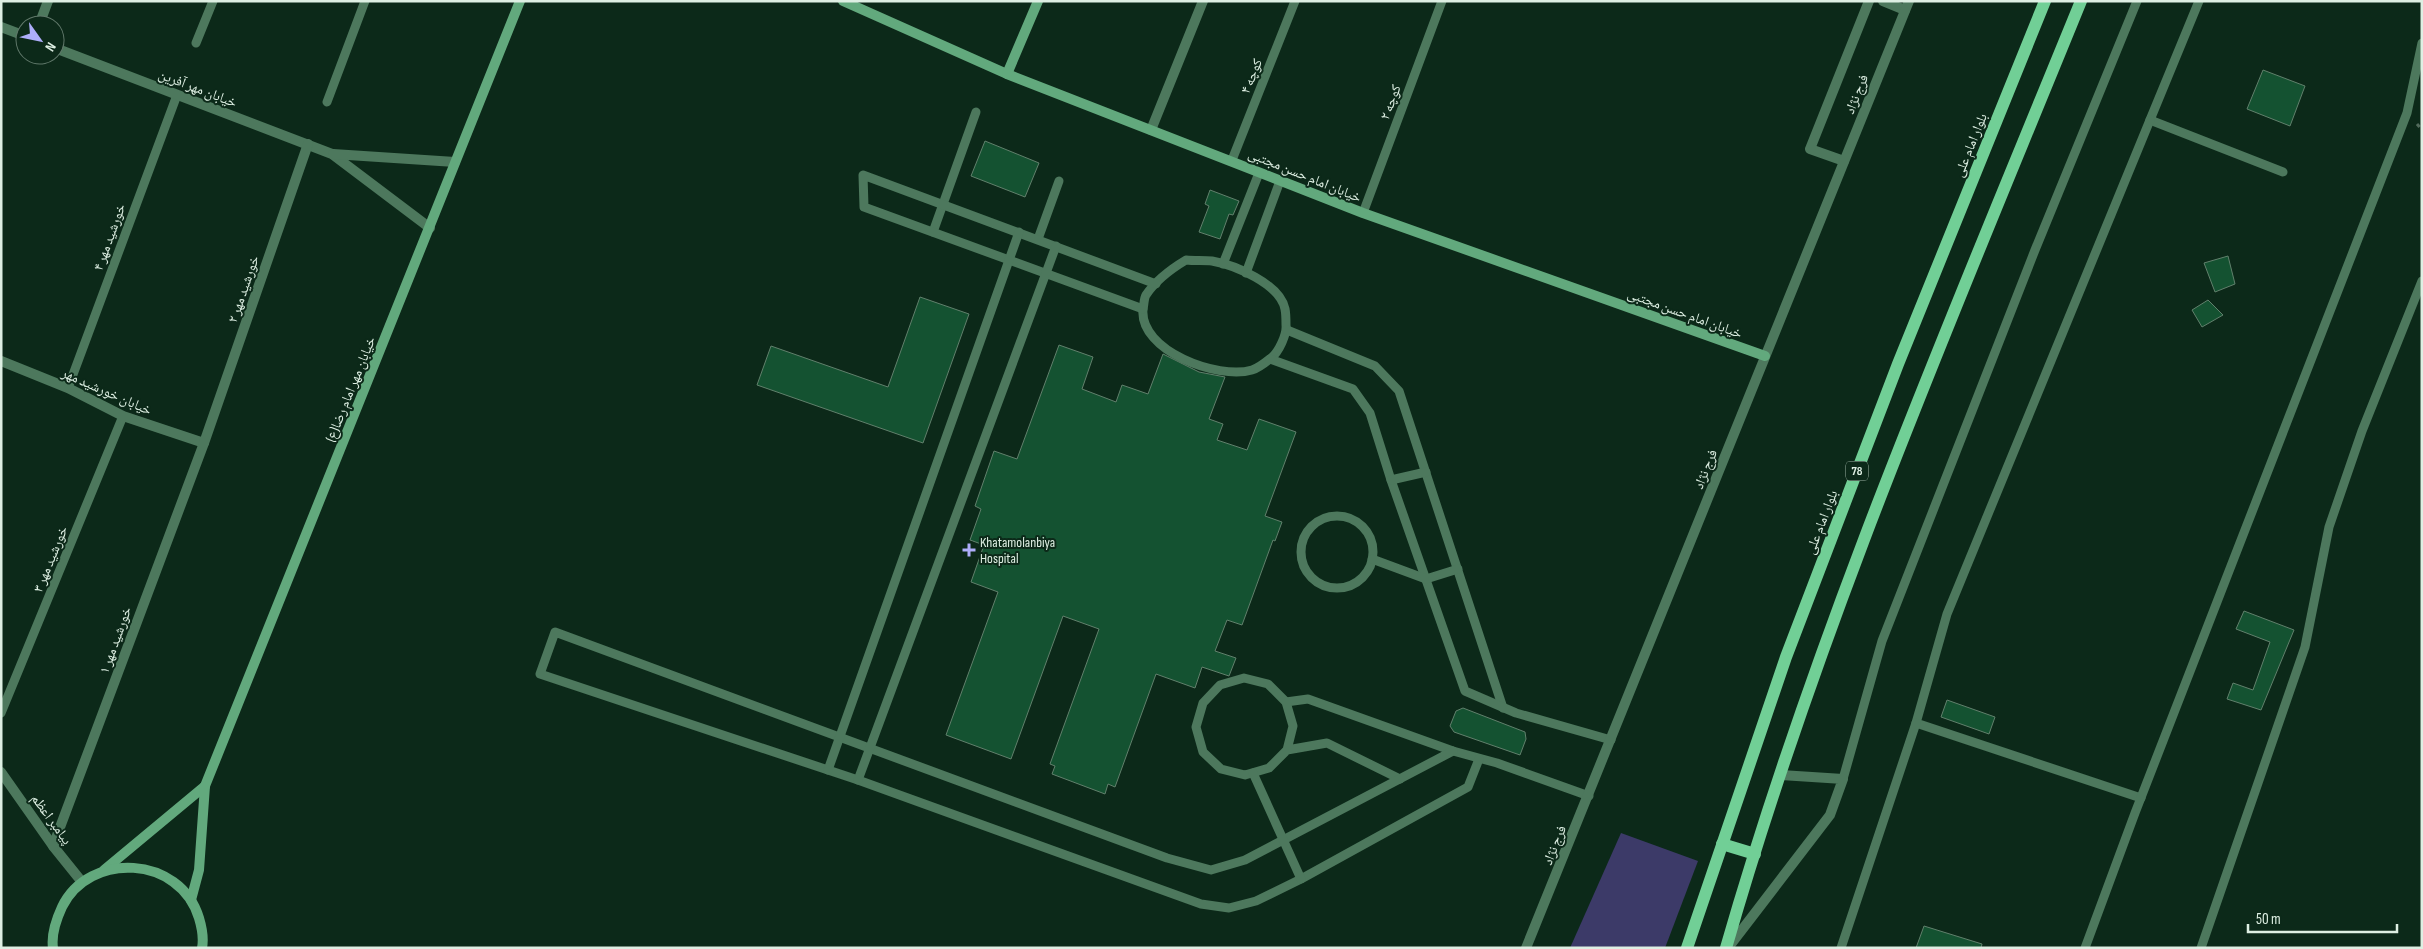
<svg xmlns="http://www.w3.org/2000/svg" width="2423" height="949" font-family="'Sofia Sans Condensed','Noto Naskh Arabic',sans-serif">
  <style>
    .green { fill: #3c3a68 }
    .building { fill: #145231; stroke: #61806c }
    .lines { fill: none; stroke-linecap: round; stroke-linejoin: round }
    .path { stroke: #516a5b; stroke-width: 3; stroke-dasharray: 4 4; stroke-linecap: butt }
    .lane { stroke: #4d785d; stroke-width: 9 }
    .street { stroke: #4d785d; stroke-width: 10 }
    .secondary { stroke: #62a97d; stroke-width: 10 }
    .primary { stroke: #71cf96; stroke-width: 12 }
    .poi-dot { fill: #aeaefa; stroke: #0c2919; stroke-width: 2 }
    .labels { text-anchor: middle; stroke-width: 4; stroke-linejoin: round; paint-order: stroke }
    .shield { fill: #0c2919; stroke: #9fb4a6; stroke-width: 1 }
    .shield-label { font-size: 12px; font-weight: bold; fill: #deefe3 }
    .street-label { font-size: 14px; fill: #deefe3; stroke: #0c2919 }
    .poi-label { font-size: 14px; fill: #deefe3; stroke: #0c2919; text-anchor: start }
  </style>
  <rect width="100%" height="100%" fill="#0c2919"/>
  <path class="green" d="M1621,833L1698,861L1665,948H1570Z"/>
  <g class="building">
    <path d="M2263,70L2305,86L2290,126L2247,109Z"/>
    <path d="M985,141L1039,163L1025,197L971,176Z"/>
    <path d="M1210,190L1239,201L1233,215L1229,214L1220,239L1199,232L1209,206L1205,204Z"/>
    <path d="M2228,256L2235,284L2215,292L2204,263Z"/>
    <path d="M920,297L969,314L923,443L757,385L771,346L888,387Z"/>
    <path d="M2208,300L2223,315L2202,327L2192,310Z"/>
    <path d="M1059,345L1093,357L1082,389L1116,402L1122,385L1148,394L1163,354L1199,372L1225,377L1209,419L1223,424L1217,440L1247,450L1259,419L1296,432L1265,516L1282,522L1275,541L1273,540L1242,625L1227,620L1215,651L1236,658L1229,676L1202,667L1195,688L1156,674L1115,787L1108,784L1105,794L1052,774L1055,766L1050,764L1099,629L1063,616L1011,759L946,735L998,592L971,582L984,545L970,540L981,509L975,506L994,451L1017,459Z"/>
    <path d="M2244,611L2294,630L2261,710L2227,699L2233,683L2253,690L2270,642L2236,629Z"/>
    <path d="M1947,700L1995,717L1989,734L1941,717Z"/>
    <path d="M1463,708L1525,732L1526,739L1520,755L1454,732L1450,726L1456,711Z"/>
    <path d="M1924,926L1982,944L1981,948H1916Z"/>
  </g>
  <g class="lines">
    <path class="path" d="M2417,124L2422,130"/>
    <g class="lane">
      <path d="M2199,1L2150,120L2283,172"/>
      <path d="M196,43L213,1"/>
      <path d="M327,102L365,1"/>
      <path d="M1232,160L1295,1"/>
      <path d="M1363,213L1442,1"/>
      <path d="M933,232L976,112"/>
      <path d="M1038,239L1059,181"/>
      <path d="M1186,260C1195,261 1204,260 1212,261C1235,265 1280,284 1285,309C1286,314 1286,320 1286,325C1287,334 1279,352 1271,358C1266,362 1259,368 1252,370C1218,380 1139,351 1143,309C1144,305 1144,298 1146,295C1156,280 1171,269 1186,260Z"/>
      <path d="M1223,264L1259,173"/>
      <path d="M1246,273L1280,181"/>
      <path d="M1143,309L864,207L863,175L1156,284"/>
      <path d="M1287,330L1375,366L1399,391L1503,708"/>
      <path d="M1270,359L1353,389L1370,413L1391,480L1465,691L1516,713L1611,740"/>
      <path d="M68,388L177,95"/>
      <path d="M1391,480L1426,472"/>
      <circle cx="1337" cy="552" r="36"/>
      <path d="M1372,559L1426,579L1458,569"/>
      <path d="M1286,702L1308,699L1453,751L1497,763L1589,796"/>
      <path d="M1,713L123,416"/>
      <path d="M1287,750L1293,726L1286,702L1268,684L1244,678L1220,685L1203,703L1196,727L1203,752L1221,769L1245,775L1269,768L1287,750L1327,743L1400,779"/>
      <path d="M1453,751L1245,860L1211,870L1167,858L555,632L540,674L858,780L1201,904L1229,908L1256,901L1301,879L1468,787L1479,759"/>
      <path d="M828,770L1019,232"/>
      <path d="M1253,773L1301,879"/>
      <path d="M1843,779L1882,641L2035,250L2137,1"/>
      <path d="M858,780L1056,246"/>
      <path d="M2141,798L1916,723L1947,614L2150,120"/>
      <path d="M1841,948L1916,723"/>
      <path d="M2085,948L2135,813L2407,113L2422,43"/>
      <path d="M2201,948L2305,647L2329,527L2362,431L2422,281"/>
    </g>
    <g class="street">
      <path d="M1883,1L1905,10"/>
      <path d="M39,25L48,1"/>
      <path d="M1,27L25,36"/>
      <path d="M55,48L332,154L430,228"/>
      <path d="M1151,130L1203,1"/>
      <path d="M333,154L455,162"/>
      <path d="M1844,161L1810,149L1869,1"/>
      <path d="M1,361L68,388L123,416L204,443"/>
      <path d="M1,772L53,846L82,882"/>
      <path d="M53,846L204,443L308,144"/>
      <path d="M1526,948L1909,1"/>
      <path d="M1728,948L1830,815L1843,779L1781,775"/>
    </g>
    <g class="secondary">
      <path d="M843,1L1007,74L1363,213L1765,356"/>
      <path d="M1007,74L1038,1"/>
      <path d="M104,870L205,786"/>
      <path d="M191,900L199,870L205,786L520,1"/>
      <path d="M53,948C51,934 56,920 62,907C89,851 180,855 199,918C202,928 204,938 202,948"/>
    </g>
    <g class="primary">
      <path d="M1722,844L1755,854"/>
      <path d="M1687,948L1786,657L1898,364L2045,1"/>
      <path d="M1726,948C1819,624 1954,313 2081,1"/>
    </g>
  </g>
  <path class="poi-dot" d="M966.5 542.5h5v5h5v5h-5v5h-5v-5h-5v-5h5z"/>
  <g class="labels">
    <rect class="shield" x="1846" y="461.5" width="22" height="19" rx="4"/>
    <g class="shield-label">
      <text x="1857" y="475">78</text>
    </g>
    <g class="street-label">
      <text transform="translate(1251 76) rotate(-68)" y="5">کوچه ۴</text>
      <text transform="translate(198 88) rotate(21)" y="5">خیابان مهر آفرین</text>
      <text transform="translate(1856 94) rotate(-68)" y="5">فرج نژاد</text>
      <text transform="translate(1390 102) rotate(-69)" y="5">کوچه ۲</text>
      <text transform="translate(1970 145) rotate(-68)" y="5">بلوار امام علی</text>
      <text transform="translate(1305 175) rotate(22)" y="5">خیابان امام حسن مجتبی</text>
      <text transform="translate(109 237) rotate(-70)" y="5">خورشید مهر ۴</text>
      <text transform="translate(243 289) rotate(-71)" y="5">خورشید مهر ۲</text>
      <text transform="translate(1685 313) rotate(20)" y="5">خیابان امام حسن مجتبی</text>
      <text transform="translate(350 389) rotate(-68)" y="5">خیابان مهر امام رضا(ع)</text>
      <text transform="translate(107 391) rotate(24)" y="5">خیابان خورشید مهر</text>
      <text transform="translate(1705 469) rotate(-68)" y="5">فرج نژاد</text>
      <text transform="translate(1821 522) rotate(-69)" y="5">بلوار امام علی</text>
      <text transform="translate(50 559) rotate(-68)" y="5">خورشید مهر ۳</text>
      <text transform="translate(115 640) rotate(-70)" y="5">خورشید مهر ۱</text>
      <text transform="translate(52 819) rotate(54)" y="5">پیامبر اعظم</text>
      <text transform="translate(1554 845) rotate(-68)" y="5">فرج نژاد</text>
    </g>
    <g class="poi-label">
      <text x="980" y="547">Khatamolanbiya<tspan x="980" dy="16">Hospital</tspan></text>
    </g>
  </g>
  <rect width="2423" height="949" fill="none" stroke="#deefe3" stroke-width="5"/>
  <g transform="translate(40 40) rotate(123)"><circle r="24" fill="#0c2919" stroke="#60786a"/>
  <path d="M0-4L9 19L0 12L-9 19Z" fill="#aeaefa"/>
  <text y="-8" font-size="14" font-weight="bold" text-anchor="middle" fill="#deefe3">N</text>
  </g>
  <path d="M2248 924v8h149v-8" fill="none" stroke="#deefe3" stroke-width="2.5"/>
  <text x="2256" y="924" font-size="15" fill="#deefe3" stroke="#0c2919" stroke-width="4" paint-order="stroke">50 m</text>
</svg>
